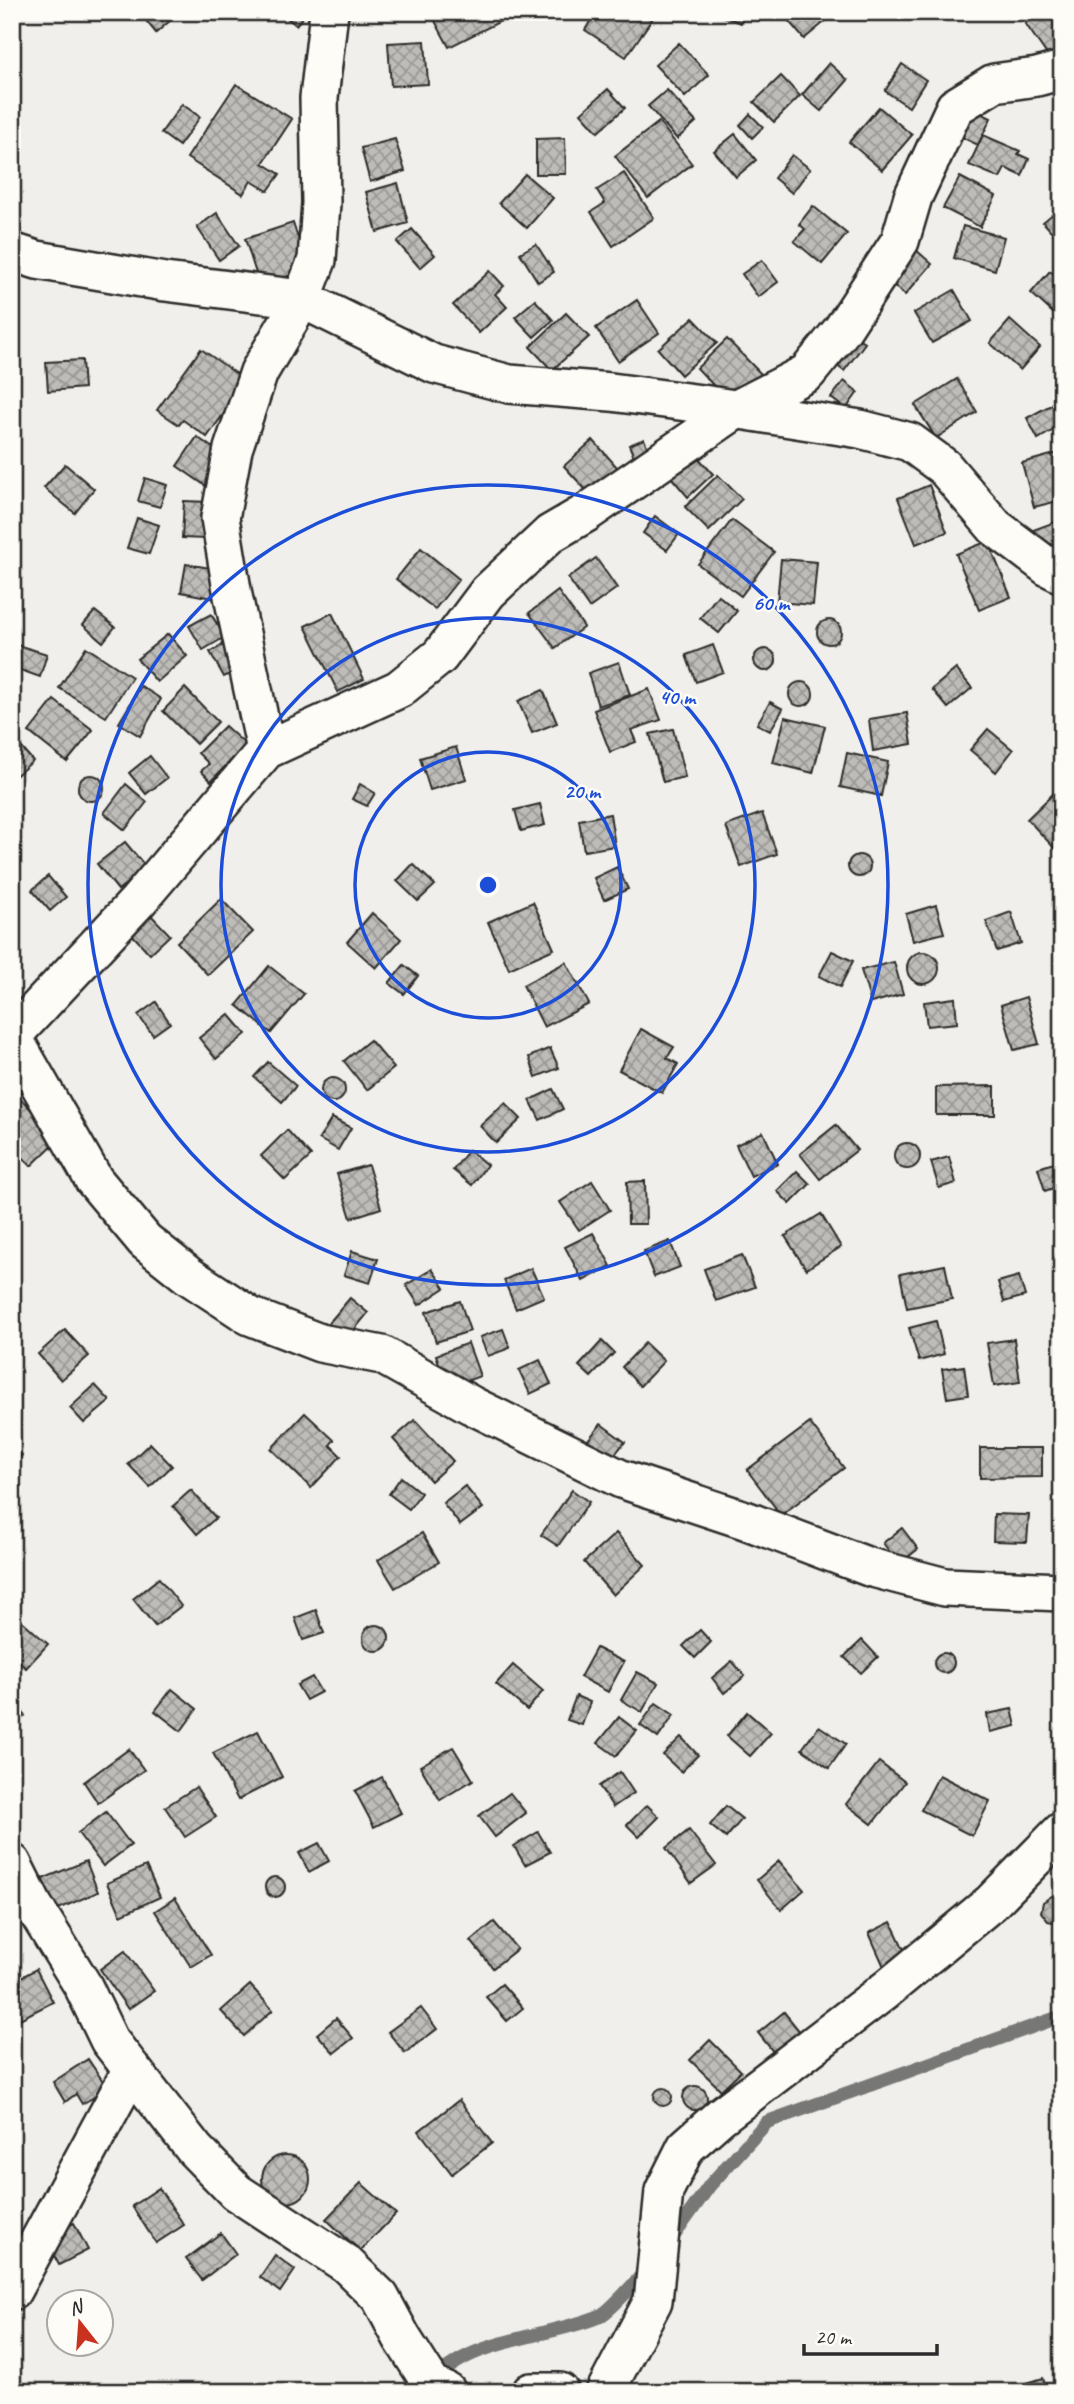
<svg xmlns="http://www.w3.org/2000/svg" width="1074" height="2404" font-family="Caveat,sans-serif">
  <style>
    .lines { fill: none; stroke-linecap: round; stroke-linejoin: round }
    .stream { stroke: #777775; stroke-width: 14 }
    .building { fill: url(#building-cross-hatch); stroke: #2b2b2b; stroke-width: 2 }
    .street-casing { stroke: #2b2b2b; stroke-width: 42 }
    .street { stroke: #fdfcf7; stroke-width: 37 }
    .ring { fill: none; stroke: #1d4ed8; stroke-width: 3.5 }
    .centre { fill: #1d4ed8; stroke: #fdfcf7; stroke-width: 3.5 }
    .ring-label { font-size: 21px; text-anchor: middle; font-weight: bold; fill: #1d4ed8; stroke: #fdfcf7; stroke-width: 5; stroke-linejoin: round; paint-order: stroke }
  </style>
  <defs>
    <pattern id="building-cross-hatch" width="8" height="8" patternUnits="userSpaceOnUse" patternTransform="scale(1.75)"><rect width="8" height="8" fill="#bdbcb8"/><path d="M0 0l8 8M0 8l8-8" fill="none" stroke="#9a9996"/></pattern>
  </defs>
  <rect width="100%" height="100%" fill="#f0efeb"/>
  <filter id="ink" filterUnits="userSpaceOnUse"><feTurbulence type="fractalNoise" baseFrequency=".0143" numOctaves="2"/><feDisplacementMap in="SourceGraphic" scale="14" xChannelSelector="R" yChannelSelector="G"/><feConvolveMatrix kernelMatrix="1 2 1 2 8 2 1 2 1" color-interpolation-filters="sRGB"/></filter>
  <g filter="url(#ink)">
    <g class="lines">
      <g class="stream">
        <path d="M667,2245L710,2185L767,2122L1062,2016"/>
        <path d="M432,2385C462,2339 552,2337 600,2316C612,2310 639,2278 650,2266"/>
      </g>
    </g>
    <g class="building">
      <path d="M139,12H180L156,33Z"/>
      <path d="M280,12H307L296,25Z"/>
      <path d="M454,12H516L517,13L449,47L435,21Z"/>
      <path d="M596,12H657L626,57L585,30Z"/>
      <path d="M711,12H744L741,23Z"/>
      <path d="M781,12H820L827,20L804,39Z"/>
      <path d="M1040,12H1062V50L1050,59L1025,23Z"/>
      <path d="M425,41L428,84L391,86L388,43Z"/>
      <path d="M679,43L709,75L685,97L655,65Z"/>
      <path d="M829,63L848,80L821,111L802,95Z"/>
      <path d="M902,64L926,80L909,107L885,91Z"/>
      <path d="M781,76L800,96L774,122L754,102Z"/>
      <path d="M236,84L292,119L263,163L280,174L268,191L251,181L243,194L187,158Z"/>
      <path d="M608,89L625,108L598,132L581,113Z"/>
      <path d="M667,90L696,122L677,139L648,106Z"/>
      <path d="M182,104L200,117L179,146L161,133Z"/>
      <path d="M966,106L991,118L978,145L953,133Z"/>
      <path d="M879,107L912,135L882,170L849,142Z"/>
      <path d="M750,114L763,127L752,138L740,125Z"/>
      <path d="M659,122L692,164L648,198L615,156Z"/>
      <path d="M735,134L756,160L736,177L714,151Z"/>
      <path d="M983,135L1020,151L1018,154L1029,159L1022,176L1005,168L1000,178L969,165Z"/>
      <path d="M565,138L566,174H536V139Z"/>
      <path d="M395,139L405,171L370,182L361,148Z"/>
      <path d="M792,155L810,169L792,193L774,178Z"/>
      <path d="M624,173L654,218L613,246L591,212L605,203L597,190Z"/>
      <path d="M525,174L553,198L527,228L499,203Z"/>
      <path d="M960,177L996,196L980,227L943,208Z"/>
      <path d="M398,183L408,223L377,232L366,192Z"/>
      <path d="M813,206L847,234L822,264L794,241L805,229L799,224Z"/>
      <path d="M1061,207L1062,208L1061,242L1043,222Z"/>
      <path d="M217,213L239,246L219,260L197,227Z"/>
      <path d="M293,223L308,269L260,286L245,239Z"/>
      <path d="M963,226L1004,237L995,270L954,258Z"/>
      <path d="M412,229L435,255L420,268L397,242Z"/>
      <path d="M536,244L554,272L538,282L520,253Z"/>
      <path d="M915,249L932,264L905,295L887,279Z"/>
      <path d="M762,260L778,282L758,297L742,274Z"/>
      <path d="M490,271L504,286L495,294L507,307L479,333L453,305Z"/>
      <path d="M1050,271L1062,281V304L1053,313L1031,293Z"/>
      <path d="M954,290L972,321L932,343L914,313Z"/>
      <path d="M535,300L553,320L534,337L515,317Z"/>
      <path d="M637,300L659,333L618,361L596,328Z"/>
      <path d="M566,313L589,337L552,370L530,347Z"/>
      <path d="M693,318L717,343L681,375L658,349Z"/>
      <path d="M1010,320L1040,347L1020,370L990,343Z"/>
      <path d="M848,330L865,343L844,371L826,357Z"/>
      <path d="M727,339L763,376L732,405L697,368Z"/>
      <path d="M201,349L247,381L207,437L183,420L179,425L157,410Z"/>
      <path d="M82,360L84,388L48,391L46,362Z"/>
      <path d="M957,379L977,412L936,438L915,405Z"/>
      <path d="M844,381L858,392L846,409L831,398Z"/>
      <path d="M1062,399V425L1038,439L1027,418Z"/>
      <path d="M197,437L226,457L206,486L177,466Z"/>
      <path d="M644,439L649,451L634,457L629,445Z"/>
      <path d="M593,440L624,475L596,501L564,466Z"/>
      <path d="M1062,452V500L1034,507L1022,463Z"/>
      <path d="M696,455L713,474L688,497L671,477Z"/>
      <path d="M65,464L94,489L75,513L44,488Z"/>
      <path d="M718,475L742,499L709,531L685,507Z"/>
      <path d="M145,478L167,485L160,507L138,501Z"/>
      <path d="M929,485L947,532L916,544L898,498Z"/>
      <path d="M184,501L209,502L206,539L182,538Z"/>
      <path d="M655,516L679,534L667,550L643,533Z"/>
      <path d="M137,518L159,525L149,554L127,548Z"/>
      <path d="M732,520L774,552L741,596L698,564Z"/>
      <path d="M1055,522L1062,539V553L1044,560L1033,530Z"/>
      <path d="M988,541L1011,597L979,610L956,554Z"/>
      <path d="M421,548L459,579L435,609L396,579Z"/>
      <path d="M596,558L617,588L589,608L568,578Z"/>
      <path d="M781,559L817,562L813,605L777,602Z"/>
      <path d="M186,564L217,569L212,598L181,592Z"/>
      <path d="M558,591L584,627L555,648L529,613Z"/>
      <path d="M718,595L737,611L719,633L700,618Z"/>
      <path d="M95,611L115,627L103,642L83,625Z"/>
      <path d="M332,613L364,679L338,692L305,626Z"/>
      <path d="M211,614L225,637L203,650L189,626Z"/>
      <circle cx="829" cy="632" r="12"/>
      <path d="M168,634L187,656L157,682L137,659Z"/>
      <path d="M232,640L245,666L224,677L210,652Z"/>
      <path d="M17,645L47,654L40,677L12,667V659Z"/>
      <path d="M713,645L723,672L696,682L686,655Z"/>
      <path d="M86,647L132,677L106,717L59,688Z"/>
      <circle cx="765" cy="660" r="11"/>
      <path d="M619,662L630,695L598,706L588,673Z"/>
      <path d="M956,669L972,688L948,708L932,689Z"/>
      <circle cx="801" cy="694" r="12"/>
      <path d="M141,686L161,699L140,736L119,723Z"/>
      <path d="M185,688L218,722L196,744L163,711Z"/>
      <path d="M649,689L661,720L631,730L636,742L610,752L594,710Z"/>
      <path d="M543,690L557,723L532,733L518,701Z"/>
      <path d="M54,700L93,730L67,762L29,732Z"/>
      <path d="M770,702L783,709L770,731L757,724Z"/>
      <path d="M907,713L912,744L873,751L869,719Z"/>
      <path d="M785,717L825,726L813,773L773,763Z"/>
      <path d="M225,726L246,745L211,781L201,771L209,764L198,753Z"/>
      <path d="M673,729L685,777L663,782L650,734Z"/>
      <path d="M988,729L1013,750L996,772L970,750Z"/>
      <path d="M456,747L466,779L430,790L420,758Z"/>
      <path d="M22,748L33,761L12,779V756Z"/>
      <path d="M847,753L888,762L881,796L840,787Z"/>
      <path d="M150,756L167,778L146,794L129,773Z"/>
      <circle cx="91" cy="788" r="13"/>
      <path d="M126,784L147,802L125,830L104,813Z"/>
      <path d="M360,784L375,793L367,806L352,799Z"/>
      <path d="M1054,793L1062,801V847L1057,851L1027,819Z"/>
      <path d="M540,804L545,825L521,831L515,810Z"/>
      <path d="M762,813L777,854L741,867L726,826Z"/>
      <path d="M610,814L615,846L584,851L579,820Z"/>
      <path d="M125,842L147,868L118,890L97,864Z"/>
      <circle cx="859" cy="866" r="11"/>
      <path d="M413,864L435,885L418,901L397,881Z"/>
      <path d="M617,867L628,889L604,900L594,878Z"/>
      <path d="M48,876L66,897L50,911L32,890Z"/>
      <path d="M221,899L253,932L208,975L177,942Z"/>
      <path d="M533,902L554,949L509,969L488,922Z"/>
      <path d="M936,905L944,933L913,941L906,914Z"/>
      <path d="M148,912L170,935L150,954L128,930Z"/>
      <path d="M1011,912L1021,943L997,951L986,921Z"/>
      <path d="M372,913L401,939L376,968L347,942Z"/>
      <path d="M832,951L853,961L840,987L819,976Z"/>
      <circle cx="923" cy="968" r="16"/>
      <path d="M566,962L589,1004L544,1027L523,985Z"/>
      <path d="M894,962L903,994L871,1003L861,970Z"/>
      <path d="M404,965L418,976L404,994L389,983Z"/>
      <path d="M269,966L304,994L271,1033L237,1005Z"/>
      <path d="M1026,997L1039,1044L1014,1050L1001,1005Z"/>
      <path d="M955,998L957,1023L927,1026L924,1002Z"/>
      <path d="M156,1002L170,1023L153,1035L138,1015Z"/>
      <path d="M229,1014L246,1034L216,1059L199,1038Z"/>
      <path d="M641,1029L674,1047L667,1058L678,1064L662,1093L619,1070Z"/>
      <path d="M370,1040L394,1068L367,1090L344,1061Z"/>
      <path d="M550,1048L559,1068L536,1077L529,1057Z"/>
      <path d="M268,1062L296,1086L282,1102L254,1077Z"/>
      <circle cx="333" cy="1090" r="12"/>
      <path d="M995,1086V1115H936V1087Z"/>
      <path d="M553,1089L563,1109L540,1120L530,1100Z"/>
      <path d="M22,1100L59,1139L31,1166L12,1146V1110Z"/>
      <path d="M505,1103L521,1119L496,1143L480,1126Z"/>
      <path d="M332,1118L351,1128L338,1150L319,1139Z"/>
      <path d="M836,1125L857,1150L820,1179L800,1154Z"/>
      <path d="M287,1130L311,1156L285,1180L261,1156Z"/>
      <path d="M763,1132L778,1164L751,1176L736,1145Z"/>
      <circle cx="907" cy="1156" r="13"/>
      <path d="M469,1150L487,1165L472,1185L453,1170Z"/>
      <path d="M949,1157L956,1183L939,1188L931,1162Z"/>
      <path d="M1060,1161L1062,1185L1045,1191L1038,1168Z"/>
      <path d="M368,1165L381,1208L351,1218L337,1174Z"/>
      <path d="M797,1171L810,1184L790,1204L777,1191Z"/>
      <path d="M592,1181L610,1210L579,1230L560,1202Z"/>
      <path d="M645,1181L646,1224H628L627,1182Z"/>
      <path d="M821,1214L841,1247L806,1269L785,1236Z"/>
      <path d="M593,1233L611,1266L583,1281L565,1247Z"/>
      <path d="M670,1241L680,1267L654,1277L644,1251Z"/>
      <path d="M352,1251L378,1259L370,1283L344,1275Z"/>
      <path d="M742,1255L755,1287L716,1301L704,1269Z"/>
      <path d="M945,1265L952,1299L907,1308L900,1274Z"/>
      <path d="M531,1268L544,1297L516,1309L504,1280Z"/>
      <path d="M432,1269L445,1288L419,1305L406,1285Z"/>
      <path d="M1019,1276L1025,1296L1004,1302L998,1282Z"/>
      <path d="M350,1298L368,1313L346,1340L328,1324Z"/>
      <path d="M460,1301L470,1331L436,1342L426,1312Z"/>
      <path d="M936,1321L944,1354L919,1361L909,1328Z"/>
      <path d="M503,1329L510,1348L488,1356L480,1337Z"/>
      <path d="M65,1330L89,1356L61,1380L38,1354Z"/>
      <path d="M1014,1339L1020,1382L994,1386L987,1343Z"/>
      <path d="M602,1341L614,1353L591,1377L579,1366Z"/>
      <path d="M468,1343L480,1376L448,1388L436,1355Z"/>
      <path d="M645,1343L664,1361L640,1386L622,1367Z"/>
      <path d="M540,1360L551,1384L530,1394L519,1370Z"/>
      <path d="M964,1366L968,1395L947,1398L942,1369Z"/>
      <path d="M95,1385L110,1401L84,1423L70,1408Z"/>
      <path d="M305,1413L334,1440L330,1445L341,1456L311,1488L271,1449Z"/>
      <path d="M415,1420L453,1461L431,1481L393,1439Z"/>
      <path d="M810,1423L844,1468L781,1515L747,1470Z"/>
      <path d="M601,1424L625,1442L611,1459L587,1441Z"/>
      <path d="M150,1443L172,1466L150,1487L128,1464Z"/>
      <path d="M12,1447L22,1455L12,1466Z"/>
      <path d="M980,1448H1042V1477L980,1478Z"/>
      <path d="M401,1477L421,1493L409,1509L389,1494Z"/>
      <path d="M465,1486L483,1508L460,1525L443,1503Z"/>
      <path d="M191,1490L216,1518L197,1534L173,1506Z"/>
      <path d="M572,1490L589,1502L558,1546L541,1535Z"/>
      <path d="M994,1514L1029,1515L1027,1542L993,1541Z"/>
      <path d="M902,1528L918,1549L899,1564L883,1543Z"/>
      <path d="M422,1533L439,1562L395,1588L378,1560Z"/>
      <path d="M616,1533L645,1565L613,1595L584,1562Z"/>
      <path d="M159,1578L181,1606L155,1626L133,1599Z"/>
      <path d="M316,1610L324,1633L303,1640L295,1618Z"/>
      <path d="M20,1619L48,1644L26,1668L12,1655V1628Z"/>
      <circle cx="376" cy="1638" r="13"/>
      <path d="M700,1630L711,1642L695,1658L683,1646Z"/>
      <path d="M862,1640L878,1657L861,1673L844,1657Z"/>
      <path d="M596,1648L624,1662L608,1692L580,1677Z"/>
      <circle cx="944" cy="1663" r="10"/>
      <path d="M732,1661L745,1676L724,1693L712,1678Z"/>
      <path d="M513,1665L543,1691L527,1710L496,1684Z"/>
      <path d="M637,1672L658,1683L642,1712L621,1700Z"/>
      <path d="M312,1677L321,1692L306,1700L297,1685Z"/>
      <path d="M172,1689L197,1709L181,1731L155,1711Z"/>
      <path d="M12,1694L25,1716L12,1724Z"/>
      <path d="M576,1696L590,1702L582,1725L567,1720Z"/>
      <path d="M656,1703L674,1715L658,1738L640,1725Z"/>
      <path d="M1012,1709L1016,1726L990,1732L987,1714Z"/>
      <path d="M747,1712L771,1733L750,1756L727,1736Z"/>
      <path d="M619,1717L637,1731L616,1756L598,1743Z"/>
      <path d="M819,1726L846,1744L829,1768L802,1749Z"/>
      <path d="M258,1731L282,1777L238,1800L213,1753Z"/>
      <path d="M681,1737L698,1755L681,1772L663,1755Z"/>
      <path d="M453,1747L473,1780L440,1800L420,1766Z"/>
      <path d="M129,1749L144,1770L98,1803L84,1782Z"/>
      <path d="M879,1762L905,1782L872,1824L846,1804Z"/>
      <path d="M620,1772L634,1793L613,1807L599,1786Z"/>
      <path d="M939,1775L990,1801L972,1836L921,1810Z"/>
      <path d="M382,1777L401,1813L374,1827L355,1791Z"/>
      <path d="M196,1787L216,1817L185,1837L165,1807Z"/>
      <path d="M510,1793L526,1813L495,1837L479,1816Z"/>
      <path d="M647,1805L659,1817L639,1837L627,1825Z"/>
      <path d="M726,1806L742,1819L726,1838L710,1825Z"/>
      <path d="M106,1812L131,1845L103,1866L78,1833Z"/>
      <path d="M689,1830L716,1865L691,1883L666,1848Z"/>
      <path d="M538,1832L550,1852L525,1865L514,1846Z"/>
      <path d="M319,1843L329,1861L309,1872L299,1853Z"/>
      <path d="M86,1861L98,1892L54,1911L40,1880Z"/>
      <path d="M779,1861L804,1890L781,1910L757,1880Z"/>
      <path d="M146,1866L160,1897L121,1915L107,1883Z"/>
      <circle cx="275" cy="1887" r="10"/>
      <path d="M1052,1896L1062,1897V1921L1058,1923L1048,1921L1041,1912L1043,1902Z"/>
      <path d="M175,1898L211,1955L191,1967L155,1911Z"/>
      <path d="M494,1922L517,1949L493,1968L471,1941Z"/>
      <path d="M891,1922L908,1958L885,1969L869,1933Z"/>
      <path d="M125,1951L154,1991L128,2009L100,1969Z"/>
      <path d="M36,1969L53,2002L20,2019L12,2005V1982Z"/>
      <path d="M502,1984L523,2008L507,2021L486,1997Z"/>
      <path d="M250,1985L273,2010L244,2036L221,2011Z"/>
      <path d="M421,2008L437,2029L405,2053L388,2032Z"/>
      <path d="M784,2012L805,2038L779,2059L758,2033Z"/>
      <path d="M336,2018L353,2038L334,2053L317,2034Z"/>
      <path d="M710,2040L741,2071L721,2090L690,2060Z"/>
      <path d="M88,2059L108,2089L82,2104L76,2094L65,2102L53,2082Z"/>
      <circle cx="695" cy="2098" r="12"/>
      <circle cx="663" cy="2097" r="9"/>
      <path d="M459,2100L492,2143L452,2174L419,2131Z"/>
      <circle cx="286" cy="2179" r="24"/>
      <path d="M361,2183L396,2214L360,2251L326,2219Z"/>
      <path d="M159,2188L184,2225L156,2243L132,2206Z"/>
      <path d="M74,2223L88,2250L59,2265L45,2238Z"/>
      <path d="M221,2233L236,2254L202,2280L186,2259Z"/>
      <path d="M275,2255L295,2270L280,2292L260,2277Z"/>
      <path d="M1043,2378L1047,2392H1005L1004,2390Z"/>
    </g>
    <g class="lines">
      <defs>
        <g id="street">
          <path d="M12,252L37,260L165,282L302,299L434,364L509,384L611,392L702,404L860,429L910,442L944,467L995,527L1048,567L1062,574"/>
          <path d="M266,750L233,596L220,518L233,449L259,372L302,299L317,260L321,203L319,98L329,12"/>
          <path d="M12,1036L138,901L266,750L399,689L440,656L488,592L550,534L586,513L737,409L807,373L842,330L900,241L913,197L955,107L994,83L1037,77L1062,70"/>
          <path d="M12,1036L94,1180L145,1241L189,1276L250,1316L320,1343L382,1355L471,1405L621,1479L745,1520L869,1567L945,1587L1062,1592"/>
          <path d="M12,1863L33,1905L83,1986L109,2040L195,2150L236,2192L346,2264L380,2297L402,2338L432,2385L447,2392"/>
          <path d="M12,2291L131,2071"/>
          <path d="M531,2392H560"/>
          <path d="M605,2392L653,2301L664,2191L686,2147L721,2116L887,1989L991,1903L1062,1831"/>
        </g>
      </defs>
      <use href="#street" class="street-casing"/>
      <use href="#street" class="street"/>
    </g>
  </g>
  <g class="ring">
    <circle cx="488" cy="885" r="133"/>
    <circle cx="488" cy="885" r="267"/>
    <circle cx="488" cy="885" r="400"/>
  </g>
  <circle cx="488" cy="885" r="10" class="centre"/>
  <g class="ring-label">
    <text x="771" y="610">60 m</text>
    <text x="677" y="704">40 m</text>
    <text x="582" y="798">20 m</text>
  </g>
  <rect width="1074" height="2404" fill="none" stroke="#fdfcf7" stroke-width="42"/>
  <rect x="21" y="21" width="1032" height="2362" fill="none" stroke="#2b2b2b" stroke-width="2.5" filter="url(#ink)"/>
  <g transform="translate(80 2323) rotate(343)"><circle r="33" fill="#fdfcf7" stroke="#a9a8a5" stroke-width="2"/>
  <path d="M0-5L12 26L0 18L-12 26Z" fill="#c8321e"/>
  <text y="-10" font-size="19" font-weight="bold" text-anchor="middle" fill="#2b2b2b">N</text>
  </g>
  <path d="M804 2344v10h133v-10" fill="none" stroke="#2b2b2b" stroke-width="3.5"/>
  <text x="815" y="2344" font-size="21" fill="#2b2b2b" stroke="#fdfcf7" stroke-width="5" paint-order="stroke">20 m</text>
</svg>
